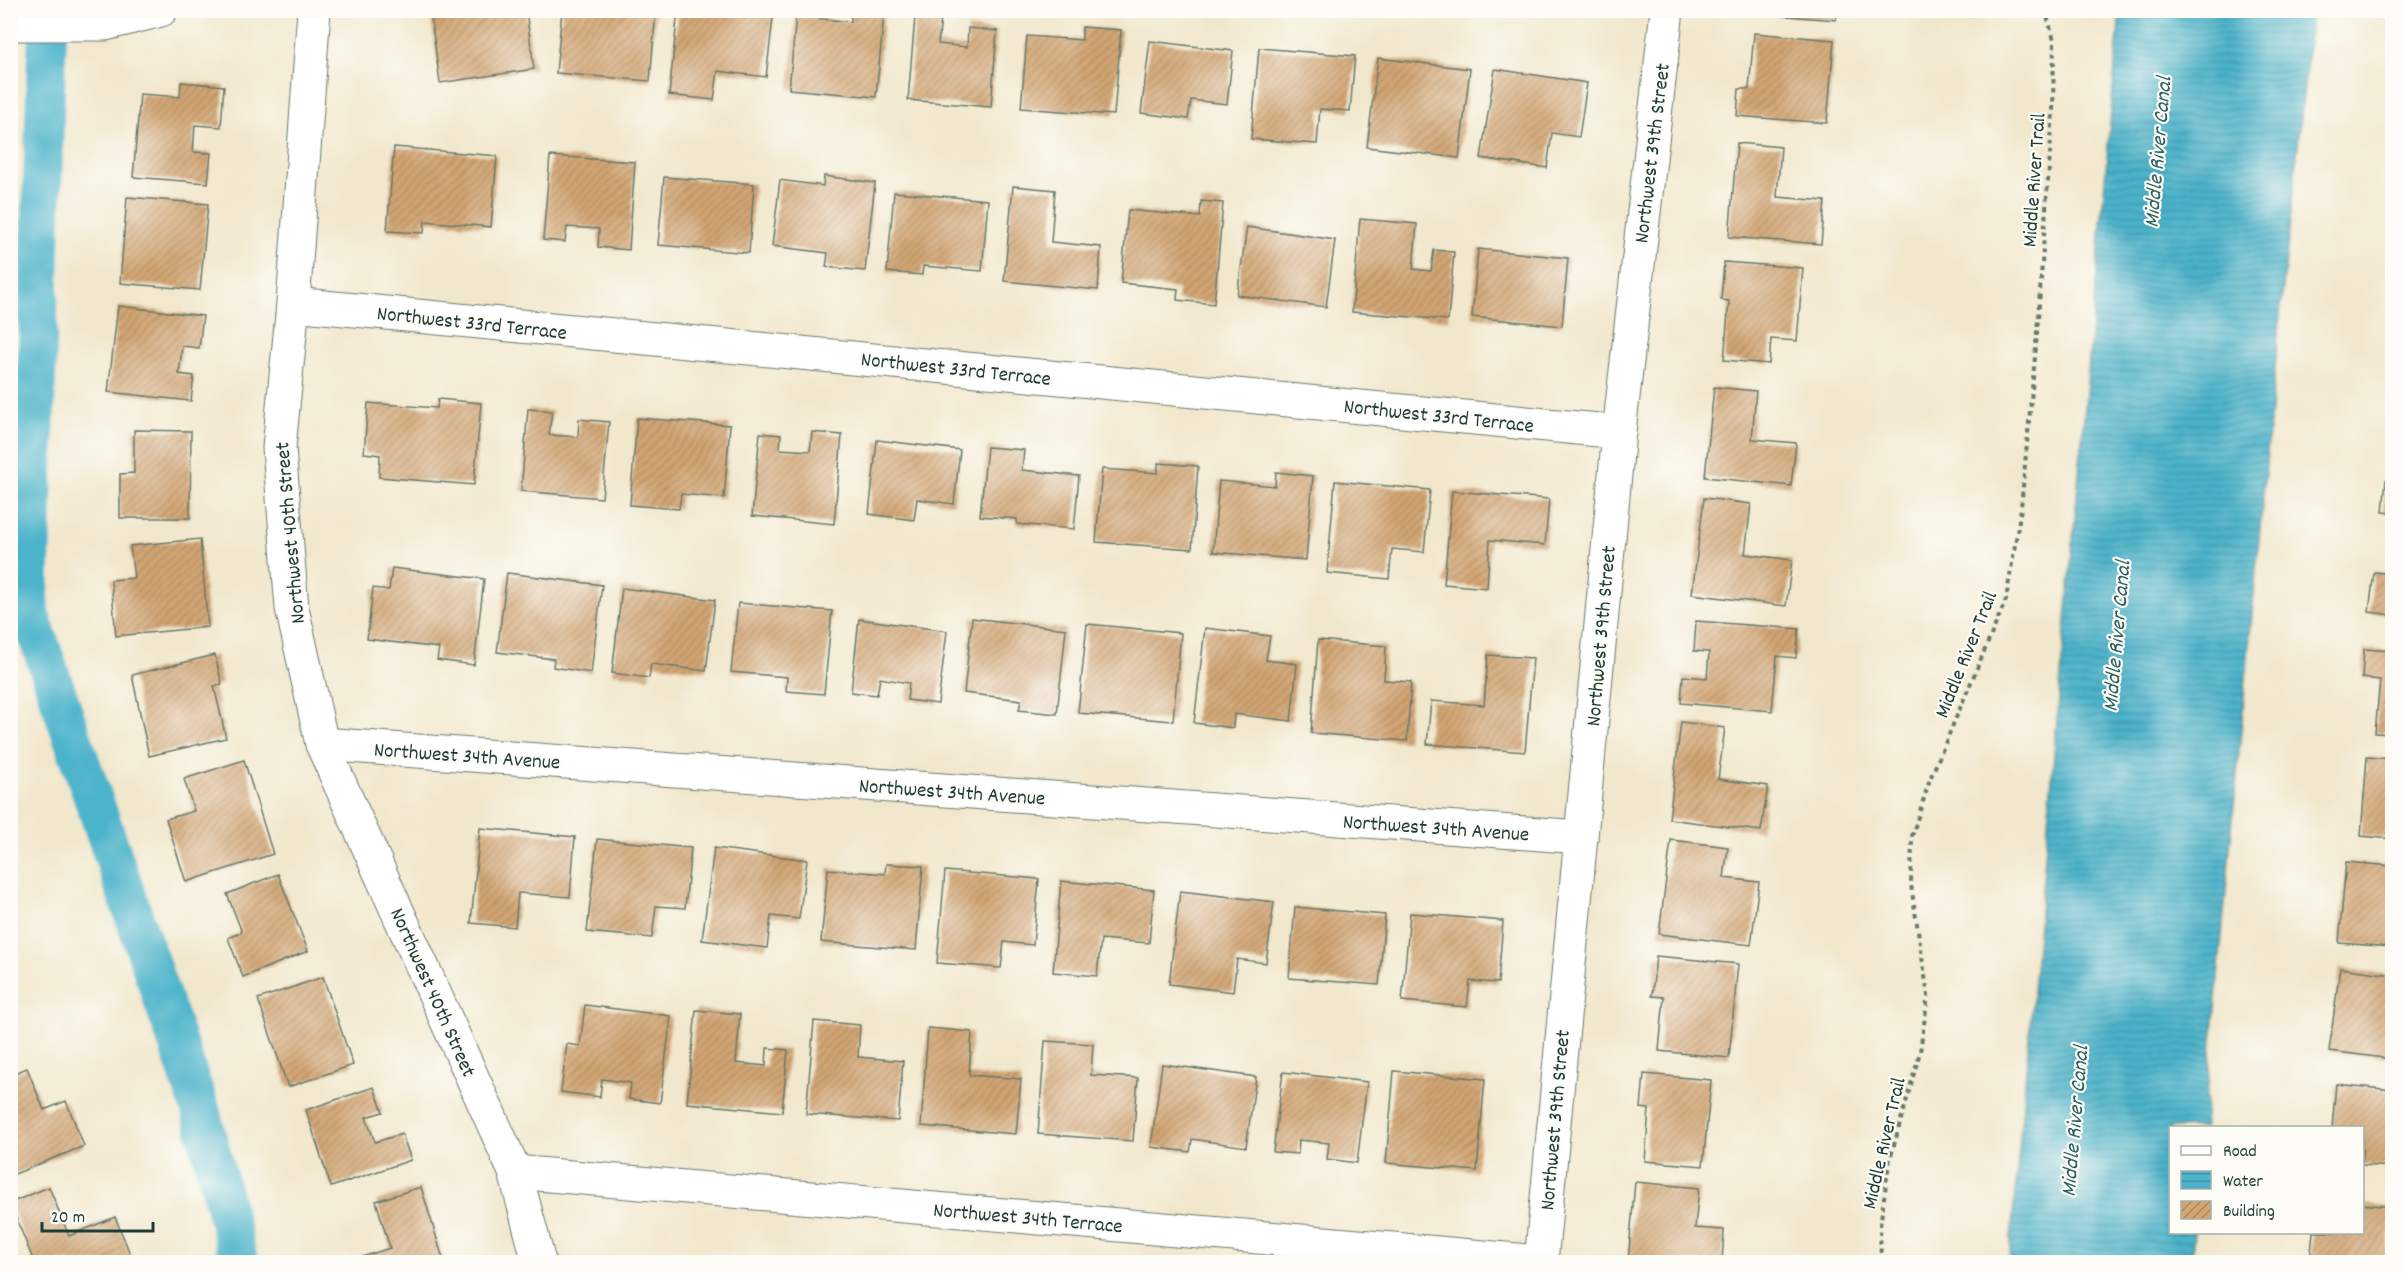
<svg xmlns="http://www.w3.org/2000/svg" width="2403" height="1273" font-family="Dekko,sans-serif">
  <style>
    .water { fill: url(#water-rules); stroke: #36787f; stroke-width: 1.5 }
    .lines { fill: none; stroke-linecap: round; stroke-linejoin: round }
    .canal { stroke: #4cb3ca; stroke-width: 39 }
    .building { fill: url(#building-hatch) }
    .minor-casing { stroke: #687869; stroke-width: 35 }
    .path { stroke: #687869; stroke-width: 4; stroke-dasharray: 4.5 4.5; stroke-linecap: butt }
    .minor { stroke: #fff; stroke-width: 33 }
    .labels { text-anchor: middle; stroke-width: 4.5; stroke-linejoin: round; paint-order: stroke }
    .street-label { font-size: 21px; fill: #1f3d34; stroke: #fdfcf7 }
    .water-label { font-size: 22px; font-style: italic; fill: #2c6061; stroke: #fdfcf7 }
  </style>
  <defs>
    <pattern id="water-rules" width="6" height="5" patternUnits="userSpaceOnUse" patternTransform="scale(1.5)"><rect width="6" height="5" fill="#4cb3ca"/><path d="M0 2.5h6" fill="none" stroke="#3f93a5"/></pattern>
    <pattern id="building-hatch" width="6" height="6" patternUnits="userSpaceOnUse" patternTransform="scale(1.5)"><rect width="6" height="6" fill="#d3a674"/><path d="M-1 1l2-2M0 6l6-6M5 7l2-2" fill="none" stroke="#ab8860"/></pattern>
  </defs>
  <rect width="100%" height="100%" fill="#fdfcf7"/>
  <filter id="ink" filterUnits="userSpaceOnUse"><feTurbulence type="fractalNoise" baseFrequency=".0167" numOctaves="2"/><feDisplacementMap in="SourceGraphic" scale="12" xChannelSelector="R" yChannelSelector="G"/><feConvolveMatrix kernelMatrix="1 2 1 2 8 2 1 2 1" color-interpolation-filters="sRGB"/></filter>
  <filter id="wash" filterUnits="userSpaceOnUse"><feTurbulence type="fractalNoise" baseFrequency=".008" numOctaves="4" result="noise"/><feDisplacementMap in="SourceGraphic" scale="24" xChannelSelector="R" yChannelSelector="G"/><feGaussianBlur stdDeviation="1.35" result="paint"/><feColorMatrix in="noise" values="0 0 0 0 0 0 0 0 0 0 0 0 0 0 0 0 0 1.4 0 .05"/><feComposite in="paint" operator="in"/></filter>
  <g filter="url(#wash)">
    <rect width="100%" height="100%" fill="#f1e7cc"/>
    <path class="water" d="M2120,11H2312L2278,335L2204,1127L2170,1128V1232L2194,1233L2191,1262H2009Z"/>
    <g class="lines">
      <path class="canal" d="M48,10L29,612L200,1108L239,1262"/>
    </g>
    <g id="blocks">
      <g class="building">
        <path d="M430,10H526L534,69L440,83Z"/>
        <path d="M562,10H656L650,81L556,73Z"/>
        <path d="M678,10H774L766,77L718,71L714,100L669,95Z"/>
        <path d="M1749,10H1837L1836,20L1749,13Z"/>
        <path d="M851,11L884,14L876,97L789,89L796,16L851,22Z"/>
        <path d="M915,17L941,19L938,44L967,47L968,28L997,31L991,107L908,100Z"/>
        <path d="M1082,27L1121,30L1114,115L1021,108L1027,36L1082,40Z"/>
        <path d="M1754,33L1834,40L1827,123L1737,116L1739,89H1749Z"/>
        <path d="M1150,41L1233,51L1227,104L1191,100L1188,119L1141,113Z"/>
        <path d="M1259,48L1355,56L1350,111L1320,109L1317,144L1251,139Z"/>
        <path d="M1378,58L1470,69L1459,158L1367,147Z"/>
        <path d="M1495,69L1587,83L1579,137L1552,133L1547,168L1481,158Z"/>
        <path d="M181,82L224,86L221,127L195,125L193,152L211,153L208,183L133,177L140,94L180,97Z"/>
        <path d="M1737,143L1781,147L1777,197L1825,201L1821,244L1729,237Z"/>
        <path d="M394,147L497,156L491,227L425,221L424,233L387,231Z"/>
        <path d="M550,156L635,162L629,250L598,247L599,229L567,227L565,242L543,240Z"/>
        <path d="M824,176L875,183L865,271L826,267L828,253L772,246L780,180L823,186Z"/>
        <path d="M664,177L754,184L749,253L658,245Z"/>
        <path d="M1013,186L1055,190L1051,242L1101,247L1098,290L1004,281Z"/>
        <path d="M894,192L988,200L982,271L923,266L922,275L887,272Z"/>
        <path d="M127,197L208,204L200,290L120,283Z"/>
        <path d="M1201,201L1223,203L1214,304L1177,300L1178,289L1121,283L1128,210L1200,217Z"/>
        <path d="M1360,219L1417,224L1413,269L1431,271L1434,250L1454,252L1448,320L1352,312Z"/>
        <path d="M1247,227L1335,240L1326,307L1237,295Z"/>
        <path d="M1478,249L1568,258L1562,326L1472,317Z"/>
        <path d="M1724,262L1803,268L1797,341L1771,339L1769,364L1724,360L1729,301L1721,300Z"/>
        <path d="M118,306L203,316L199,348L182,346L179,374L194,376L191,401L108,392Z"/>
        <path d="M1714,387L1756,391L1752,439L1796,443L1791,486L1705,477Z"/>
        <path d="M438,399L481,403L474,485L379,477L380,455L364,453L368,403L437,408Z"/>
        <path d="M528,409L552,411L549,435L578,437L579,419L609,422L602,498L521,491Z"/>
        <path d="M637,418L730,425L724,498L681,494L679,509L630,505Z"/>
        <path d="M134,430L191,431L190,518H120V474L134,473Z"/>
        <path d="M812,432L842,435L834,524L752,516L760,433L781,435L780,449L810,451Z"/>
        <path d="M877,440L960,450L954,504L917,499L914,520L869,514Z"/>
        <path d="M987,447L1024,450L1022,470L1079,476L1074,529L1017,524V519L980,516Z"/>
        <path d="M1158,463L1198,466L1192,549L1096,542L1102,469L1158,473Z"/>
        <path d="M1276,472L1313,476L1306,560L1213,552L1219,481L1275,486Z"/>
        <path d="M2386,480L2392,481V513L2383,512Z"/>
        <path d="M1335,481L1430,490L1424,552L1392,549L1389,579L1327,573Z"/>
        <path d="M1452,491L1549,499L1545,545L1490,540L1487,588L1444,584Z"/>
        <path d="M1704,498L1751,504L1745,554L1792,560L1786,606L1692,594Z"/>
        <path d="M200,539L208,627L116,636L111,580L134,578L130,546Z"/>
        <path d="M392,568L484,579L474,665L437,660L439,648L367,639L373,588L389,590Z"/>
        <path d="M2374,572L2392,574V615L2369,612Z"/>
        <path d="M507,573L602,585L591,673L553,667L554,659L497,652Z"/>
        <path d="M622,588L715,600L706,671L651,664L649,678L612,673Z"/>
        <path d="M738,603L832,611L824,694L786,691L787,677L731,672Z"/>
        <path d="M972,618L1066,629L1057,714L1019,710L1021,700L964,693Z"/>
        <path d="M859,619L947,631L938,704L907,700L909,683L880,678L877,695L851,692Z"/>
        <path d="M1696,621L1799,629L1796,658L1777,656L1772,711L1681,703L1683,676L1707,678L1709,652L1694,651Z"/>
        <path d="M1087,624L1181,633L1173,721L1078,713Z"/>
        <path d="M1205,628L1270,636L1266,660L1297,664L1291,721L1234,714L1233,728L1194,723Z"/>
        <path d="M1318,640L1386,646L1384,680L1411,682L1407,741L1311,733Z"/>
        <path d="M2364,649L2392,651V734L2375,733L2380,680L2362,678Z"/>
        <path d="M215,655L222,684L214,686L226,738L149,756L132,675Z"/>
        <path d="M1488,655L1533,658L1525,752L1427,744L1431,701L1484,705Z"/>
        <path d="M1681,722L1725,728L1718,779L1768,786L1761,831L1669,819Z"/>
        <path d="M2367,757L2392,759V839L2361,836Z"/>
        <path d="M244,760L273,854L186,882L166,819L194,811L184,779Z"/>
        <path d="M480,828L575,837L570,897L518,893L515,927L471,923Z"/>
        <path d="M597,839L691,848L685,908L656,906L652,938L587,932Z"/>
        <path d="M1671,840L1728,847L1724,878L1759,882L1751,945L1659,934Z"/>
        <path d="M714,848L807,860L799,919L771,916L767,948L702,940Z"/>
        <path d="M2346,862L2392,866V947L2339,943Z"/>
        <path d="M886,864L923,866L916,950L821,942L828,869L885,874Z"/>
        <path d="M945,871L1039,879L1033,945L1004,942L1001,968L937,963Z"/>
        <path d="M278,874L308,951L243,977L228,938L242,932L227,894Z"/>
        <path d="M1061,881L1154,890L1149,943L1101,939L1097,976L1053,972Z"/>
        <path d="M1180,891L1274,902L1266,963L1237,959L1233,992L1169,984Z"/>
        <path d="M1295,907L1385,915L1379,985L1289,978Z"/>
        <path d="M1410,913L1503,921L1498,983L1470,981L1467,1007L1402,1001Z"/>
        <path d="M1656,956L1738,964L1729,1058L1659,1051L1664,997L1652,996Z"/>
        <path d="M2340,968L2392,975V1059L2329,1051Z"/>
        <path d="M323,977L353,1065L288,1087L258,999Z"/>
        <path d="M585,1005L671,1016L660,1103L629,1099L631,1083L602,1079L600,1097L561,1092L567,1044L580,1046Z"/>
        <path d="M696,1010L740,1014L736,1063L766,1066L767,1048L788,1050L782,1112L687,1103Z"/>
        <path d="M814,1021L860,1025L858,1057L903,1061L898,1121L806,1114Z"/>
        <path d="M928,1028L972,1032L969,1075L1021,1079L1016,1134L921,1126Z"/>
        <path d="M1045,1041L1093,1044L1091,1075L1138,1078L1133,1141L1038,1134Z"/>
        <path d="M1162,1064L1256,1077L1246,1147L1192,1139L1190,1152L1151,1147Z"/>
        <path d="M27,1068L44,1110L66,1101L84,1146L10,1176V1075Z"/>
        <path d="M1394,1071L1485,1079L1477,1171L1386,1163Z"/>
        <path d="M1283,1072L1367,1082L1357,1163L1327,1159L1329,1143L1299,1140L1298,1154L1273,1152Z"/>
        <path d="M1644,1074L1711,1080L1703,1166L1645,1161L1649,1109L1641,1108Z"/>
        <path d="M2336,1084L2392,1090V1167L2362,1165V1128H2332Z"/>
        <path d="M374,1087L383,1112L366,1117L375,1142L402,1134L411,1160L331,1187L306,1110Z"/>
        <path d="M1635,1182L1699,1188L1695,1228L1724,1230L1722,1262H1628Z"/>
        <path d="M49,1187L69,1236L115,1217L131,1256L115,1262H34L10,1203Z"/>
        <path d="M421,1187L444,1262H346L390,1248L376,1201Z"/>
        <path d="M2362,1204L2392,1207L2387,1262H2310L2313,1232H2362Z"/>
      </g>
    </g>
  </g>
  <g filter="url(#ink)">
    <use href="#blocks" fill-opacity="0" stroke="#687869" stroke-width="1.5"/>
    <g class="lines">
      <defs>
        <g id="minor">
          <path d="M314,10L293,304L279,448L292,608L322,744L515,1172L539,1262"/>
          <path d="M10,24H105L161,10"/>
          <path d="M293,304L1619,432"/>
          <path d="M322,744L1581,837"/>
          <path d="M515,1172L1541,1262"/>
          <path d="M1541,1262L1619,432L1667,10"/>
        </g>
      </defs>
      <use href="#minor" class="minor-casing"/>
      <path class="path" d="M1881,1262L1880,1226L1889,1163L1920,1052L1928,996L1911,885L1912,836L1930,779L2006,600L2021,508L2036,346L2053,112L2054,40L2045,10"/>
      <use href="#minor" class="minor"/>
    </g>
  </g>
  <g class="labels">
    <g class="street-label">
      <text transform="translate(1651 153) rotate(-83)" y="7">Northwest 39th Street</text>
      <text transform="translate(2033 180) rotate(-86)" y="7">Middle River Trail</text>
      <text transform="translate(472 322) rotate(6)" y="7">Northwest 33rd Terrace</text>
      <text transform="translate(956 368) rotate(6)" y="7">Northwest 33rd Terrace</text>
      <text transform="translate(1439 415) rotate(6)" y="7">Northwest 33rd Terrace</text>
      <text transform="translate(289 533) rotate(-95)" y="7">Northwest 40th Street</text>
      <text transform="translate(1600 636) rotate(-85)" y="7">Northwest 39th Street</text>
      <text transform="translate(1965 654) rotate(-68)" y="7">Middle River Trail</text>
      <text transform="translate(467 755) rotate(4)" y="7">Northwest 34th Avenue</text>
      <text transform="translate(952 791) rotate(4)" y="7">Northwest 34th Avenue</text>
      <text transform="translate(1436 827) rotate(4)" y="7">Northwest 34th Avenue</text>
      <text transform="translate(434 992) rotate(66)" y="7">Northwest 40th Street</text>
      <text transform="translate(1554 1120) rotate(-85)" y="7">Northwest 39th Street</text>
      <text transform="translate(1883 1143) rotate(-77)" y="7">Middle River Trail</text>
      <text transform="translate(1028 1217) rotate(5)" y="7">Northwest 34th Terrace</text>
    </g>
    <g class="water-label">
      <text transform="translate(2156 152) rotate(-85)" y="8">Middle River Canal</text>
      <text transform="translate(2115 636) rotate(-85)" y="8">Middle River Canal</text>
      <text transform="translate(2073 1121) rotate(-85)" y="8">Middle River Canal</text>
    </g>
  </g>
  <rect width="2403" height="1273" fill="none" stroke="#fdfcf7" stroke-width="36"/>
  <rect x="2169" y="1126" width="195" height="108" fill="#fdfcf7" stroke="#a4b0a9" stroke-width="1.5"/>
  <rect x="2181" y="1146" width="30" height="9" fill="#ffffff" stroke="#a4b0a9" stroke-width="1.5"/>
  <text x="2223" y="1156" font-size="18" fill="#1f3d34">Road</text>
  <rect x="2181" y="1171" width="30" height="18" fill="url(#water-rules)" stroke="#a4b0a9" stroke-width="1.5"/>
  <text x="2223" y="1186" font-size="18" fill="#1f3d34">Water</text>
  <rect x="2181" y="1201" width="30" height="18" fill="url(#building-hatch)" stroke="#a4b0a9" stroke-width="1.5"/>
  <text x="2223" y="1216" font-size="18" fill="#1f3d34">Building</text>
  <path d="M42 1222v9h111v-9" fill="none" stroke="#1f3d34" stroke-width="3"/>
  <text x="51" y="1222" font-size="18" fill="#1f3d34" stroke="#fdfcf7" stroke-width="4.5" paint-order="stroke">20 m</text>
</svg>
